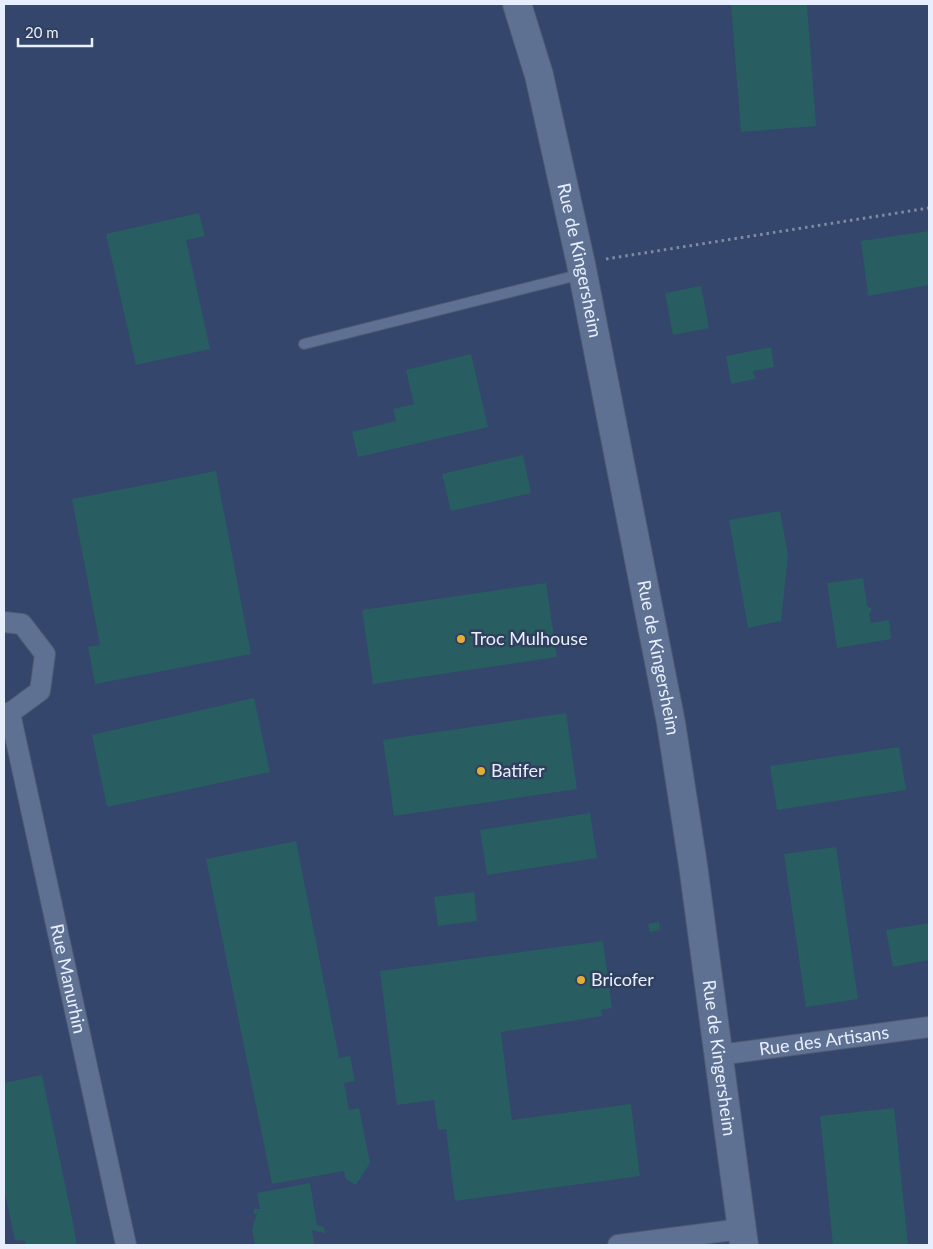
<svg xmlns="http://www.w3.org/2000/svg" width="933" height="1249" font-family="Lato,sans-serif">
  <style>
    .built { fill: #34466b }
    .building { fill: #285d62 }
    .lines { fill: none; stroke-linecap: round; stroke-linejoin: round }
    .service-casing { stroke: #4d5a72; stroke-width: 12 }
    .minor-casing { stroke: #4d5a72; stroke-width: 22 }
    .secondary-casing { stroke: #4d5a72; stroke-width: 30 }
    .path { stroke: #7e8ba2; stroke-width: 3; stroke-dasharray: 2.5 4; stroke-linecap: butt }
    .service { stroke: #5f7192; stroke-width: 10 }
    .minor { stroke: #5f7192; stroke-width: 20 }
    .secondary { stroke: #5f7192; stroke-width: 28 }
    .poi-dot { fill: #e4ae35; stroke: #2f3f5d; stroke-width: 2 }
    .labels { text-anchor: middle; stroke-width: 5; stroke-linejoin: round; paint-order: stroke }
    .street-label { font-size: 18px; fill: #e7effe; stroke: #2f3f5d }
    .poi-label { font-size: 18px; fill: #e7effe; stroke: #2f3f5d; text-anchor: start }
  </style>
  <rect width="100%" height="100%" fill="#2f3f5d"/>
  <rect class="built" x="4" y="4" width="925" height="1241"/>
  <g class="building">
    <path d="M731,4H807L816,126L741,132Z"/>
    <path d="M199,213L205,236L186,240L210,349L136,365L106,234Z"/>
    <path d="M929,231V285L868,296L861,241Z"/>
    <path d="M701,286L709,328L673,335L665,293Z"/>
    <path d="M771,347L774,367L753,371L755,379L731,384L726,356Z"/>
    <path d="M471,354L488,427L358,457L352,432L396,421L393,409L414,404L406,370Z"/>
    <path d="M523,455L531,493L451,511L442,474Z"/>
    <path d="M216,471L251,654L95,684L88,647L100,645L72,499Z"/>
    <path d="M780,511L788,555L781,621L748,628L729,520Z"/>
    <path d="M863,578L867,606L872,609L869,614L871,623L889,620L891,639L837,648L827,583Z"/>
    <path d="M546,583L557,657L373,684L362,610Z"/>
    <path d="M254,698L270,772L107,807L92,735Z"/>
    <path d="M566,713L577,789L394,816L383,740Z"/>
    <path d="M899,747L906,790L777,810L770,766Z"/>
    <path d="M590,813L597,858L487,875L480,830Z"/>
    <path d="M296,841L339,1058L350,1056L355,1081L344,1083L349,1110L359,1108L370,1163L356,1185L346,1179L344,1171L272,1184L206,859Z"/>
    <path d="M836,847L858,999L806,1007L784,854Z"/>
    <path d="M474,892L477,921L438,926L434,897Z"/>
    <path d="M659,922L660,930L650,932L648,924Z"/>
    <path d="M929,923V960L893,967L886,930Z"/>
    <path d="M603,941L612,1008L601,1010L602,1016L501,1032L512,1120L631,1104L640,1176L455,1201L446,1129L438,1130L434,1100L397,1105L380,971Z"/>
    <path d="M42,1075L70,1208L77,1245H25L26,1241L15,1240L4,1189V1083Z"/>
    <path d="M894,1108L908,1245H833L820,1116Z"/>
    <path d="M310,1183L317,1225L324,1227L325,1233L312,1230L314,1244L308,1245H255L252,1229L257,1214H254V1209H260L257,1193Z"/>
  </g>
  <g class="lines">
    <defs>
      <path id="service" d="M304,344L582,274"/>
      <g id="minor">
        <path d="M4,622L22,624L45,654L40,691L10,713H4"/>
        <path id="s1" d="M10,713L126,1245"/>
        <path id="s2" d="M719,1055L929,1027"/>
        <path d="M618,1245L741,1229"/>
      </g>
      <g id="secondary">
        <path id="s3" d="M517,4L539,75L581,264L671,723L693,865L744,1245"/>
      </g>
    </defs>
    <use href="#service" class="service-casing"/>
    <use href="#minor" class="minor-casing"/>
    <use href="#secondary" class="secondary-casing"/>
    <path class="path" d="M606,259L929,208"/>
    <use href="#service" class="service"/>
    <use href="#minor" class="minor"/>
    <use href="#secondary" class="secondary"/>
  </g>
  <g class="poi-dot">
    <circle cx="461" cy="639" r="5"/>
    <circle cx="481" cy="771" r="5"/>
    <circle cx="581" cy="980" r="5"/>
  </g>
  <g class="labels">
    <g class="street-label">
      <text dy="6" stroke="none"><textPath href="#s3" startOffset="264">Rue de Kingersheim</textPath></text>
      <text dy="6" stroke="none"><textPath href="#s3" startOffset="669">Rue de Kingersheim</textPath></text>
      <text dy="6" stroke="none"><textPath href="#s1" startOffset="272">Rue Manurhin</textPath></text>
      <text dy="6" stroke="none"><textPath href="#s2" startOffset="106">Rue des Artisans</textPath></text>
      <text dy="6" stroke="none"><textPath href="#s3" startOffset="1074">Rue de Kingersheim</textPath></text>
    </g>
    <g class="poi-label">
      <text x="471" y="645">Troc Mulhouse</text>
      <text x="491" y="777">Batifer</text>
      <text x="591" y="986">Bricofer</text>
    </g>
  </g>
  <rect width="933" height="1249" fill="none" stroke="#e7effe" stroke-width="10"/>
  <path d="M18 38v8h74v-8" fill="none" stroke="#e7effe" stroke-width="2.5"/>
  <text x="25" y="38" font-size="15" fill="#e7effe" stroke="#2f3f5d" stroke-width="4" paint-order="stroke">20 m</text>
</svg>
